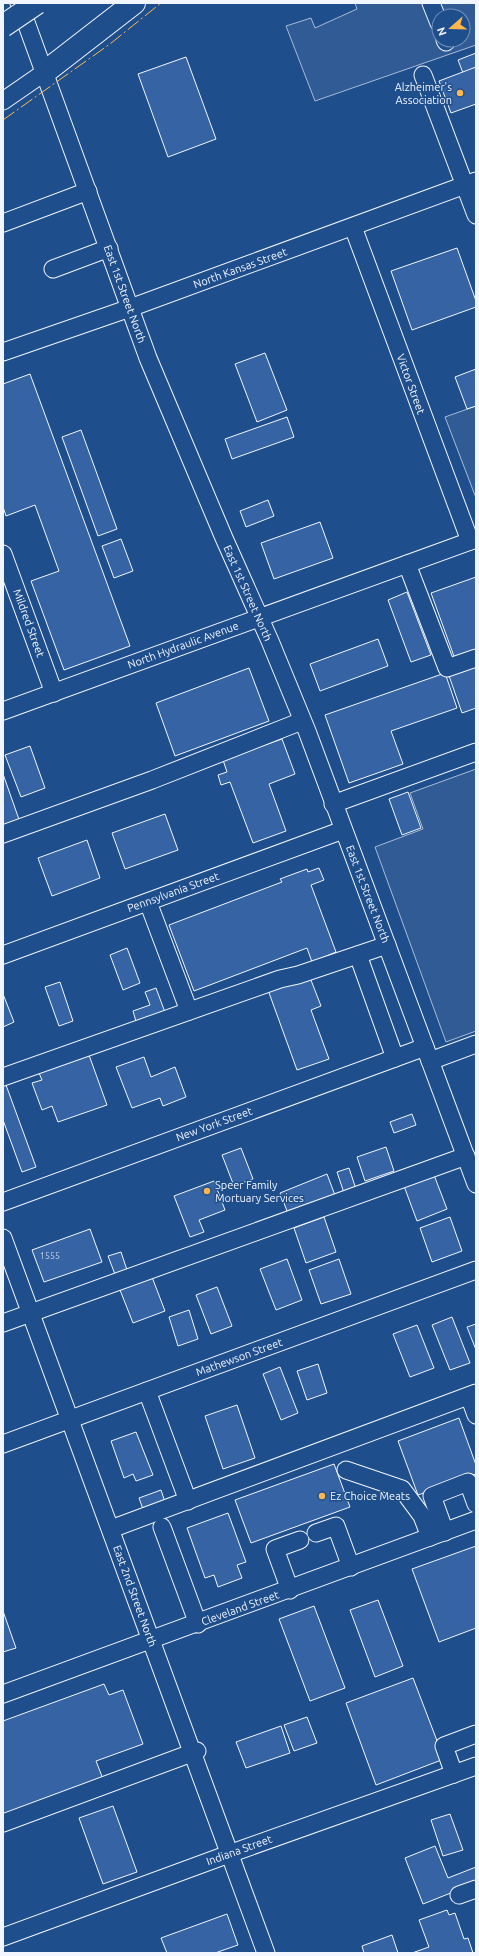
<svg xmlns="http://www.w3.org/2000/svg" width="479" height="1956" font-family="Ubuntu,sans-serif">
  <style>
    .built { fill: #305b95; stroke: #a8bbd7; fill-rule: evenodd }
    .building { fill: #3563a3; stroke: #f2f6ff }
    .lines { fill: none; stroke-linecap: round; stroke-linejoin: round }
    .minor-casing { stroke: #f2f6ff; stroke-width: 19 }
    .highway-casing { stroke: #f2f6ff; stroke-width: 24 }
    .minor { stroke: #1f4e8c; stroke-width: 17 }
    .highway { stroke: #1f4e8c; stroke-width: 22 }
    .highway-bridge-casing { stroke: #f2f6ff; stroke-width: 24; stroke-linecap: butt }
    .highway-bridge { stroke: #1f4e8c; stroke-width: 22 }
    .power { stroke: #ffb74d; stroke-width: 1; stroke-dasharray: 14 3 2 3; stroke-linecap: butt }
    .poi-dot { fill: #ffb74d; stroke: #1f4e8c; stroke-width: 1.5 }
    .labels { text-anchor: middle; stroke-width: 3; stroke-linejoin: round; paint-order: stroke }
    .number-label { font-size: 9px; fill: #c3d1e8 }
    .poi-label { font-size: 11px; fill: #f2f6ff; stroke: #1f4e8c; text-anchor: start }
    .street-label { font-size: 11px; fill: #f2f6ff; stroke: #1f4e8c }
  </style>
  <rect width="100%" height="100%" fill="#1f4e8c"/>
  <g class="built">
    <path d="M355,3H476V45L315,101L286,26L311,18L315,28L357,9ZM439,16H463V40H439Z"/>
    <path d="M476,406V498L445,417Z"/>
    <path d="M476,769V1031L446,1042L375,847L423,829L410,793Z"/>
  </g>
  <g class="building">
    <path d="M476,53V67L463,73L458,60Z"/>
    <path d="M186,57L216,139L168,157L138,74Z"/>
    <path d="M476,67V104L451,113L439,81Z"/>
    <path d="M457,248L476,301V307L412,330L391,271Z"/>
    <path d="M265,353L287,410L257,422L235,364Z"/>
    <path d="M476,369V406L467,409L455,377Z"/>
    <path d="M30,374L130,646L64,670L31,581L59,571L35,505L6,516L3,507V384Z"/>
    <path d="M287,417L294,437L232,459L225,439Z"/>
    <path d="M81,430L117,529L98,536L62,437Z"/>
    <path d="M268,500L274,516L246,527L240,511Z"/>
    <path d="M320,522L333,558L274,579L261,543Z"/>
    <path d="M121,539L133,571L114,578L102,546Z"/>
    <path d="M476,577V652L455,659L431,593Z"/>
    <path d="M407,592L431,655L411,662L388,600Z"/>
    <path d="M378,639L388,666L320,691L310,664Z"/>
    <path d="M476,663V708L462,713L448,673Z"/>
    <path d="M249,668L269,721L175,756L156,703Z"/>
    <path d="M445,673L457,708L391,731L403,764L349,783L325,715Z"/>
    <path d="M282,739L295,774L269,784L286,831L253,843L230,782L221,785L218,775L227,772L223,760Z"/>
    <path d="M30,746L45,788L21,797L5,755Z"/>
    <path d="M3,774L21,825L3,831Z"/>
    <path d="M408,792L421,828L402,835L389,799Z"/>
    <path d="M165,814L178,850L125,869L112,833Z"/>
    <path d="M87,840L100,878L52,896L38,858Z"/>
    <path d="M319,868L324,880L311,885L336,952L312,962L307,948L194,991L169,925L282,882L280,879L307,869L308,872Z"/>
    <path d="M127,948L140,983L123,990L110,955Z"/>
    <path d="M309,975L321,1006L311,1010L329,1059L297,1070L268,990Z"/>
    <path d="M60,982L73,1021L59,1026L45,987Z"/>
    <path d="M156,988L166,1015L137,1025L133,1011L150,1005L145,992Z"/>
    <path d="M3,994L14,1022L3,1027Z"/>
    <path d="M89,1055L107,1105L58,1122L52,1106L42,1110L32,1083L42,1080L39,1073Z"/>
    <path d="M144,1057L151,1077L175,1067L186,1097L163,1106L160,1098L132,1108L116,1067Z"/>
    <path d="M6,1085L36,1167L22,1172L3,1120V1086Z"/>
    <path d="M412,1114L416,1125L394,1133L390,1122Z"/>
    <path d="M386,1147L394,1171L365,1181L357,1157Z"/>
    <path d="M241,1148L253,1179L234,1186L222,1155Z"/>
    <path d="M349,1168L356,1189L344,1193L337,1172Z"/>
    <path d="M327,1174L336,1198L289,1216L280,1193Z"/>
    <path d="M434,1175L447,1209L417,1221L404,1186Z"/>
    <path d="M214,1181L225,1210L199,1220L204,1232L190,1237L174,1196Z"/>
    <path d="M324,1217L336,1252L306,1263L294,1228Z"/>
    <path d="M450,1217L462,1251L432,1262L420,1228Z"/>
    <path d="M90,1229L102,1262L44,1282L32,1250Z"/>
    <path d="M121,1252L128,1273L116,1277L108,1256Z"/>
    <path d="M287,1259L302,1300L276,1310L260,1269Z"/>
    <path d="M339,1259L351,1294L321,1304L309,1270Z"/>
    <path d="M152,1277L165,1311L133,1323L120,1290Z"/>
    <path d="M217,1287L232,1326L211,1334L196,1295Z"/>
    <path d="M189,1310L198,1339L178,1346L169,1317Z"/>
    <path d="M452,1317L470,1363L450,1370L432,1325Z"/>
    <path d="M476,1324V1350L467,1327Z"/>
    <path d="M417,1325L434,1368L410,1377L393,1334Z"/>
    <path d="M318,1364L327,1393L307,1400L297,1371Z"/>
    <path d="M280,1367L298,1413L281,1420L263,1374Z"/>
    <path d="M237,1405L255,1458L223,1469L205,1416Z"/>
    <path d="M459,1418L476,1465V1474L418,1495L398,1441Z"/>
    <path d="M136,1432L153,1475L136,1481L133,1474L124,1478L111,1441Z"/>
    <path d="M334,1464L350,1507L251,1543L235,1500Z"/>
    <path d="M161,1490L166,1505L144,1512L139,1498Z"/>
    <path d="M228,1513L246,1562L237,1565L242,1578L218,1587L214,1575L205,1578L187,1528Z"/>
    <path d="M476,1546V1628L439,1642L412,1569Z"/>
    <path d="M378,1600L403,1666L375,1677L350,1610Z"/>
    <path d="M314,1606L345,1688L310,1701L279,1619Z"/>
    <path d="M3,1611L16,1648L3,1652Z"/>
    <path d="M413,1678L444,1759L376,1785L346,1703Z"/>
    <path d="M104,1684L109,1695L123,1690L143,1744L96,1761L103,1779L3,1815V1721Z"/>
    <path d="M307,1717L317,1743L294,1751L284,1725Z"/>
    <path d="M281,1726L290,1753L246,1768L236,1742Z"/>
    <path d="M113,1806L137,1872L103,1884L79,1818Z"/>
    <path d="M450,1814L463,1850L443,1856L431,1820Z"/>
    <path d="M435,1846L448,1878L476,1867V1883L423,1904L405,1858Z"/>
    <path d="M447,1910L449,1915L455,1913L464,1939L468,1938L473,1953H412L429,1947L419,1920Z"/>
    <path d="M227,1914L238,1945L215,1953H167L161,1938Z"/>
    <path d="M392,1935L398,1953H364L362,1946Z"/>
  </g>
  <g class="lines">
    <defs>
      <g id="minor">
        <path d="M19,3L148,358L224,538L270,641L307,731L476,1184"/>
        <path d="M431,3L439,23"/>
        <path d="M445,40L446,42"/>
        <path d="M423,75L476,215"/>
        <path d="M3,101L45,72"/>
        <path d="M3,223L88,191"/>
        <path d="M353,227L470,541"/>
        <path d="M53,269L109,248"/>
        <path d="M3,352L130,308L476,181"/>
        <path d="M3,554L54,693"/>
        <path d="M407,564L447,668L476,658"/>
        <path d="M3,711L476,539"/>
        <path d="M333,804L476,752"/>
        <path d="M3,834L152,780L302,721"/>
        <path d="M148,902L189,1011"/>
        <path d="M3,955L343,830"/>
        <path d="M358,955L395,1058"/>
        <path d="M430,1061L476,1044"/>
        <path d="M3,1077L280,979L298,975L387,945"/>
        <path d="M3,1202L425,1047"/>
        <path d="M3,1238L266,1953"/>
        <path d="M3,1323L466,1156"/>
        <path d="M147,1391L188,1501"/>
        <path d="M469,1396L476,1415"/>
        <path d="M3,1444L476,1270"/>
        <path d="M346,1470L402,1489L422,1516L430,1537"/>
        <path d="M162,1527L198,1624"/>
        <path d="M111,1529L476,1393"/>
        <path d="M445,1532L432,1496L468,1482L476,1504"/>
        <path d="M316,1533L336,1526L351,1567"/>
        <path d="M290,1590L275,1549L300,1540"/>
        <path d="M3,1694L476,1520"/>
        <path d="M454,1774L444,1746L476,1734"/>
        <path d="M3,1823L197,1751"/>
        <path d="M459,1895L476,1889"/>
        <path d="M3,1937L229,1854L476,1766"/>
      </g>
      <path id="highway" d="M45,72L134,3"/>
    </defs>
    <use href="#minor" class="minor-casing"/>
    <use href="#highway" class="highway-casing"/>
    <use href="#minor" class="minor"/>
    <use href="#highway" class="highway"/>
    <defs>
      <path id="highway-bridge" d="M3,26L37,3"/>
    </defs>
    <use href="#highway-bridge" class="highway-bridge-casing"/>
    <use href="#highway-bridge" class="highway-bridge"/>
    <path class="power" d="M3,120L110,44L161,3"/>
  </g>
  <g class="poi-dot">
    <circle cx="460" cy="93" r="4"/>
    <circle cx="207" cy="1191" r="4"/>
    <circle cx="322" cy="1496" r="4"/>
  </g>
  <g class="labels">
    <g class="number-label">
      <text x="50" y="1259">1555</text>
    </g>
    <g class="poi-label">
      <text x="452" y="91" text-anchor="end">Alzheimer's<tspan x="452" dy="13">Association</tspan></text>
      <text x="215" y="1189">Speer Family<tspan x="215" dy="13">Mortuary Services</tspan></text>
      <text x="330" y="1500">Ez Choice Meats</text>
    </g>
    <g class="street-label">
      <text transform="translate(240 268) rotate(-20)" y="4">North Kansas Street</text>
      <text transform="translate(125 294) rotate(70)" y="4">East 1st Street North</text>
      <text transform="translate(411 384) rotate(70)" y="4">Victor Street</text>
      <text transform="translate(248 593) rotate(66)" y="4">East 1st Street North</text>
      <text transform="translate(29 623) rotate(70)" y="4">Mildred Street</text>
      <text transform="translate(183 645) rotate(-20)" y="4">North Hydraulic Avenue</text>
      <text transform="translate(173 892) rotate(-20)" y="4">Pennsylvania Street</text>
      <text transform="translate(368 894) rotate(69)" y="4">East 1st Street North</text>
      <text transform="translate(214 1124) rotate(-20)" y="4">New York Street</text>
      <text transform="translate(239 1357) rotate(-20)" y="4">Mathewson Street</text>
      <text transform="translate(135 1596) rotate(70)" y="4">East 2nd Street North</text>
      <text transform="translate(240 1608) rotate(-20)" y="4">Cleveland Street</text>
      <text transform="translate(239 1850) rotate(-20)" y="4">Indiana Street</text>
    </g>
  </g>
  <rect width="479" height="1956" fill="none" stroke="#f2f6ff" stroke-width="8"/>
  <g transform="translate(451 28) rotate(250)"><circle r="19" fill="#1f4e8c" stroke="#7391ba"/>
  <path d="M0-3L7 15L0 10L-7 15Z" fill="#ffb74d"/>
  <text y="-6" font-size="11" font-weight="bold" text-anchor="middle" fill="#f2f6ff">N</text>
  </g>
</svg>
